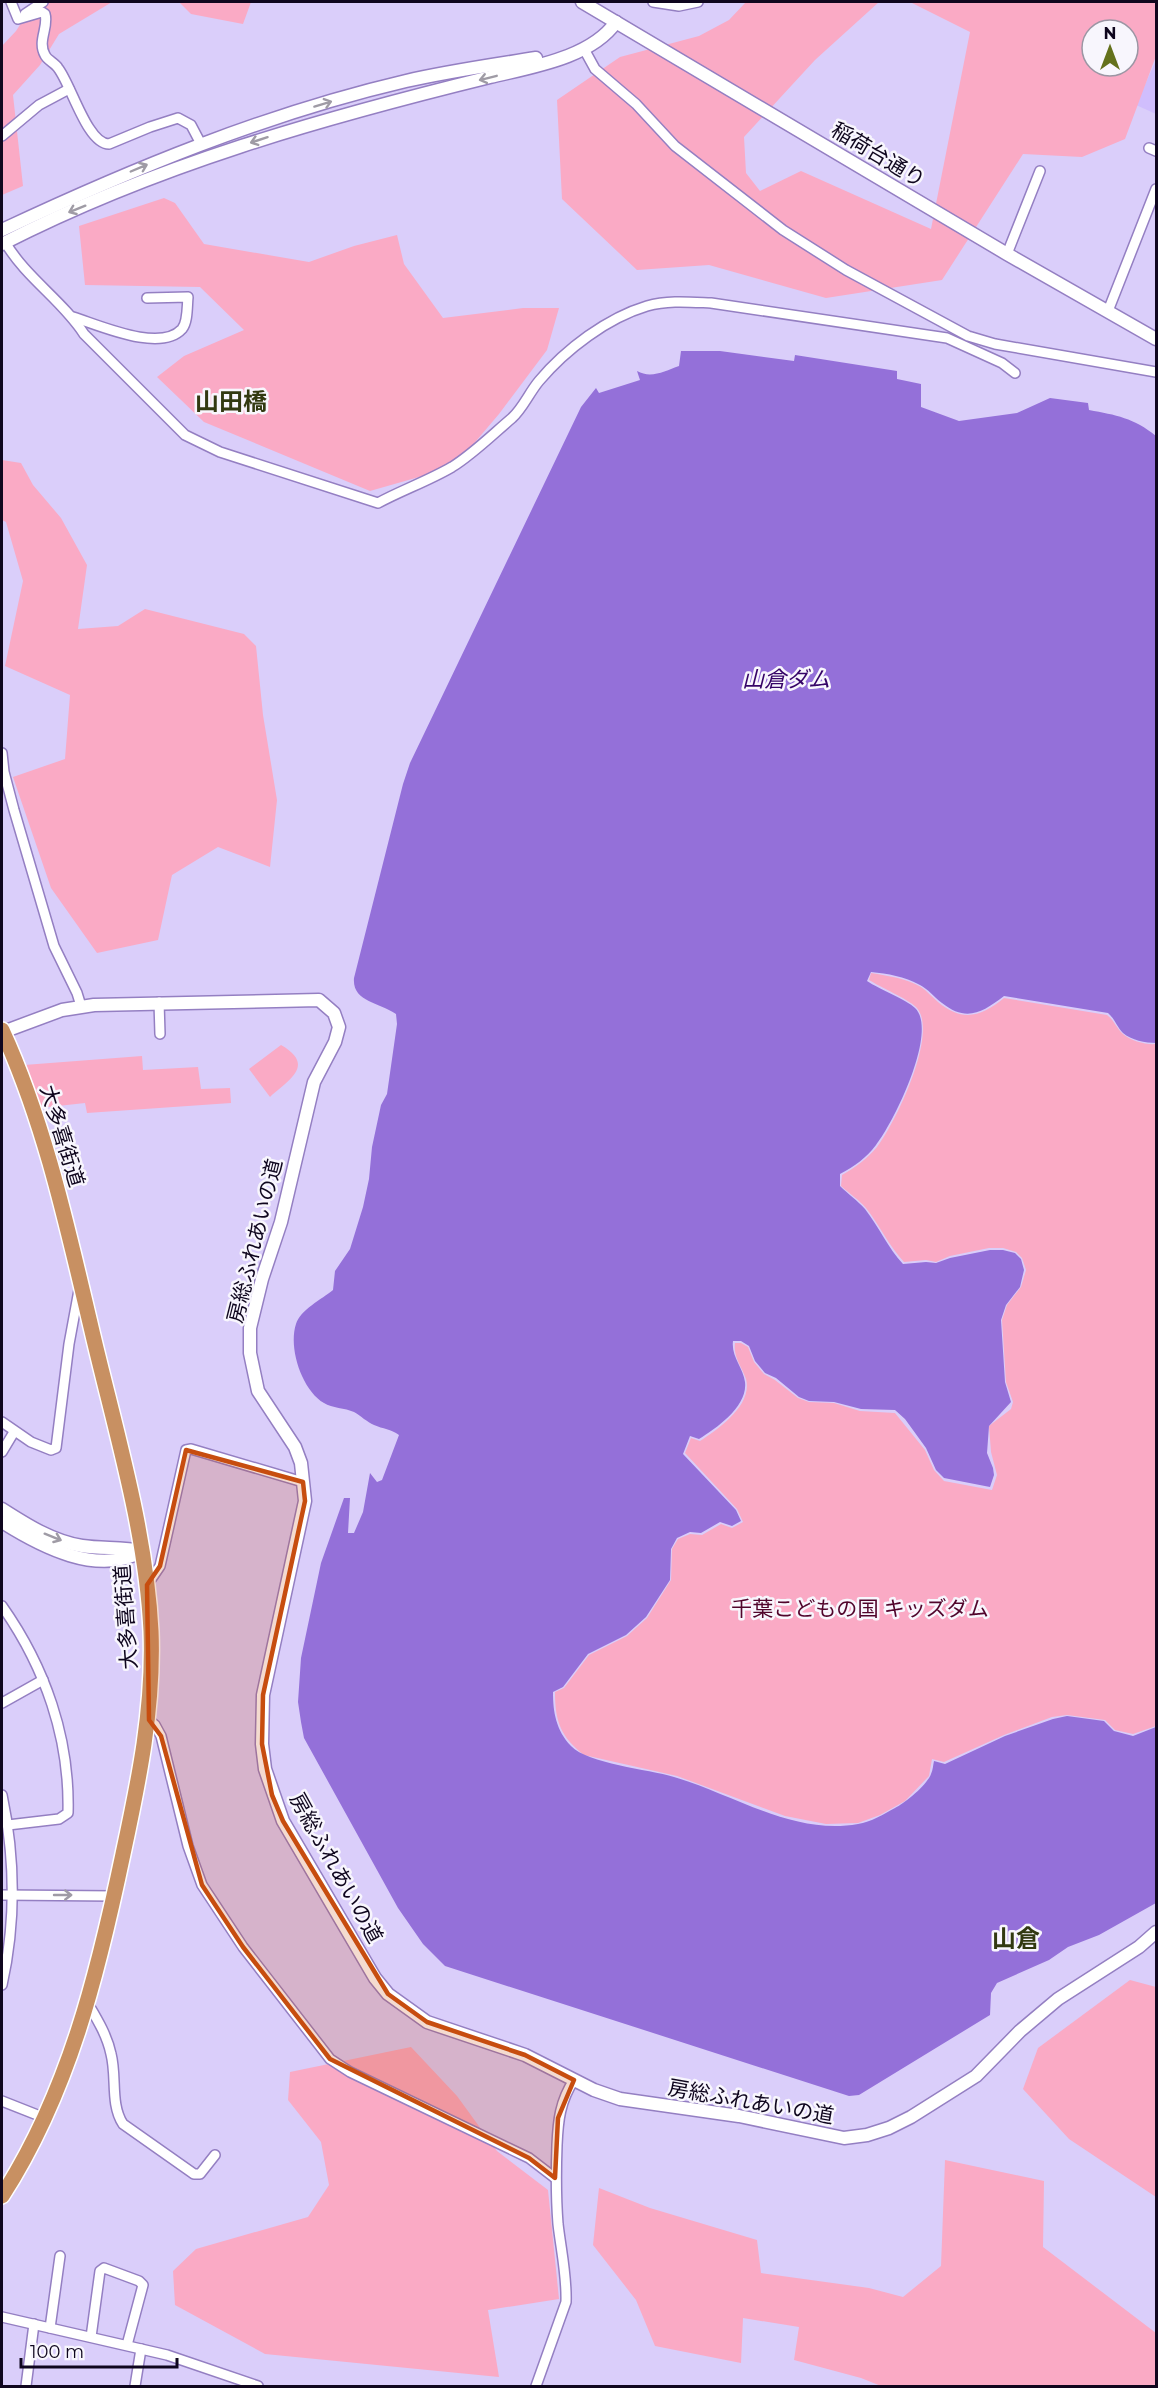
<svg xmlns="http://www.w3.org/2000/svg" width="1158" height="2388" font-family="Montserrat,'Noto Sans JP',sans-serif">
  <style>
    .built { fill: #d0befd }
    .green { fill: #faaac5; fill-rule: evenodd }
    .water { fill: #9470d9 }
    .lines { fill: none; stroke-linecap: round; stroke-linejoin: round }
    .minor-casing { stroke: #947fc2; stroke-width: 12 }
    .tertiary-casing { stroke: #947fc2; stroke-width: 15 }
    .trunk-casing { stroke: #fff; stroke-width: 18 }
    .minor { stroke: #fff; stroke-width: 9 }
    .tertiary { stroke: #fff; stroke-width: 12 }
    .trunk { stroke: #c89062; stroke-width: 15 }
    .oneway { stroke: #9f9ba5 }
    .marked { fill: #c74d0f; fill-opacity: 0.2; stroke: #c74d0f; stroke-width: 4.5; stroke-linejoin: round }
    .labels { text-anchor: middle; stroke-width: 5; stroke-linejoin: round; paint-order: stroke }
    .street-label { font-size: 21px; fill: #0f061e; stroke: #f8f6fd }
    .park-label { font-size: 21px; fill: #51042b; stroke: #f8f6fd }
    .water-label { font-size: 22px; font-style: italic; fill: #350467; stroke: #f8f6fd }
    .quarter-label { font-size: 24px; font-weight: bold; fill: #323911; stroke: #f8f6fd }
  </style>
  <rect width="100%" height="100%" fill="#dacefa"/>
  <path class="built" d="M1156,60V114L1136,105Z"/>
  <g class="green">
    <path d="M35,2H112L59,34L40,65L13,95L23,186L2,195V46L16,31Z"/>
    <path d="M179,2H251L243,24L191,14Z"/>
    <path d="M746,2H879L815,60L744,137L746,173L760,191L801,171L931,229L970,32L910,2H1156V56L1125,139L1082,157L1023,154L942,280L826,298L709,265L637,270L562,199L557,100L620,57L699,36L729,20ZM1092,30H1128V66H1092Z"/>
    <path d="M164,198L175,203L204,244L309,262L354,246L397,235L404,264L443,318L523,308H559L547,350L499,414L454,467L370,491L204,422L157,377L184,356L244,330L200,287L85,285L79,226Z"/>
    <path d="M2,460L21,463L33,485L61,518L87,565L78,629L118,626L145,609L244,634L256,646L263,715L277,800L270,867L218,847L172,875L158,940L97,953L51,888L13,777L65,759L70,695L5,666L23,581L6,522L2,520Z"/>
    <path d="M871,973C888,976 906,978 921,987C927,991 932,997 938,1002C963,1023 982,1016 1004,998L1107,1015C1114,1020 1117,1029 1123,1034C1131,1041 1146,1045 1156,1044V1726L1133,1734L1115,1730L1105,1720L1067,1715L1052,1717L1004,1735L944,1762L932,1759L929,1776L905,1801L880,1815L858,1823L826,1824L785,1816L677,1776L584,1755C561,1737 555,1722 555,1692L564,1688L589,1655L627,1636L647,1618L671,1580L672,1549L678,1539L690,1534L702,1535L721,1524L732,1528L743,1522L737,1509L685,1453L691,1438L700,1441C718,1429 753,1405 746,1379C742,1367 733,1357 735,1343H741L748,1347L754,1362L764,1374L775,1380L798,1398L809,1402L834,1403L860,1411L895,1413L925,1450L934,1470L944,1481L992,1490L997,1475L991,1452L989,1426L1011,1409L1013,1402L1006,1382L1002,1320L1007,1305L1021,1287L1026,1270L1022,1258L1016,1252L1003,1248H989L950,1256L936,1262L926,1260L904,1262C889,1246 880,1226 866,1208C859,1200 849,1193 841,1186L842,1175C856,1167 867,1159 877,1147C895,1124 940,1031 916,1007C908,999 880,987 869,980Z"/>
    <path d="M281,1045C316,1065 289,1080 270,1097L249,1069Z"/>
    <path d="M142,1056L143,1070L198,1067L201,1089L230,1088L231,1103L87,1113L85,1103L40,1108L24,1065Z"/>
    <path d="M1130,1980L1156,1987V2197L1069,2139L1023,2089L1038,2048Z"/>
    <path d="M411,2047L457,2096L497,2151L548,2190L559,2299L488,2310L499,2377L265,2354L175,2305L173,2271L196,2249L308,2217L329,2185L321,2142L288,2100L290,2072Z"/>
    <path d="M945,2160L1044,2181L1043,2247L1156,2333V2386H881L861,2378L794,2360L799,2327L743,2318L741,2363L655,2346L636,2300L593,2245L599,2188L650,2208L757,2240L761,2273L869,2288L903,2297L941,2266Z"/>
  </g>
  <path class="water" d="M681,351H720L794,361L795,355L897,371V379L921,384V407L959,421L1017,413L1050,398L1088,403L1089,410C1116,415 1134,418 1156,436V1043C1146,1043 1131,1040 1123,1033C1117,1027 1115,1019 1108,1013L1004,996C982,1013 966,1022 942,1003C934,997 928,989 920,985C904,976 888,974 871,972L867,981C879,989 907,1000 915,1008C939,1031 893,1124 876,1145C866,1158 855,1166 840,1174V1186C848,1194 858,1201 865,1209C879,1227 888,1248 903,1264L926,1262L936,1263L950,1258L990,1250H1003L1015,1253L1021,1259L1024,1270L1020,1287L1006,1305L1001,1320L1005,1382L1011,1402L989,1426L987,1453L993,1468L994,1475L990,1487L944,1478L936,1470L926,1448L905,1419L895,1410L861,1409L834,1402L809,1401L799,1397L776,1378L765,1373L755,1361L749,1346L741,1341H733C731,1357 743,1367 745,1382C748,1406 717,1428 699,1439L690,1436L683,1454L736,1510L741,1521L732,1526L720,1522L701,1533L690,1532L677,1538L671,1549L670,1580L646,1617L626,1635L588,1654L563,1687L553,1692C553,1712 556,1730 571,1746C588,1764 648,1769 674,1777C733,1794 794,1836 858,1824C871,1822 884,1814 895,1808C905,1803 927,1785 931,1774C933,1770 933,1765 934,1761L945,1764L1005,1736L1053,1719L1067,1716L1104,1721L1114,1731L1133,1736L1156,1727V1903L1099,1935L1068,1947L1049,1960L997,1983L991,1993L990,2015L859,2095L849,2096L445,1966L423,1944L398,1908L304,1738L301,1722L298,1702L301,1658L321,1563L344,1498H350L348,1533H354L363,1512L370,1473L377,1482L382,1480L399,1435C391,1429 383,1429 374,1425C367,1422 361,1416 354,1412C345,1408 332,1408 324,1403C302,1390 288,1348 296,1324C300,1310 322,1299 333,1290L335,1271L350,1249L363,1207L369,1179L372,1147L381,1105L387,1094L397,1024L396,1014C379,1002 352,1002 354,978L403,784L410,763L581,407L596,388L599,393L640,380L637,371C651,379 665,371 679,366Z"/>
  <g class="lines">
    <defs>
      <g id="minor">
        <path d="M11,2L18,19L42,12L45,14C49,27 37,41 45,55C47,60 55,63 58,68C71,84 87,144 109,144L150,127L178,118L191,125L201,144"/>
        <path d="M653,2L679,6L698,2"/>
        <path d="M25,14L43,2"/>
        <path d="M584,49L595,69L636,104L675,146L783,230L846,270L968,336L995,344L1156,372"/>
        <path d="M2,136L39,105L69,89"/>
        <path d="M1149,148L1156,151"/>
        <path d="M5,242C26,278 62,300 84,334L185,435L220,452L378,503C402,490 428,481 452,467C473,454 493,434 512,418C523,408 529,393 539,381C566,349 607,318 647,306C668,300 689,302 711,303L947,338L1002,363L1015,373"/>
        <path d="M1007,254L1040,171"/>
        <path d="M1108,311L1156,189"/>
        <path d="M73,317C99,325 160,353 182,329C188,322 187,306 188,297L147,298"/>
        <path d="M2,753L4,772L14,810L54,946L77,993L81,1006"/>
        <path d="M159,1002L160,1034"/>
        <path d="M2,1422L31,1442L51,1450L56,1448L69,1344L79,1290"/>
        <path d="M2,1452L14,1432"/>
        <path d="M147,1585L160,1566L186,1450L191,1449L303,1482"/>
        <path d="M2,1606C45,1667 70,1738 68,1813L59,1819L8,1825"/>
        <path d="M2,1703L43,1680"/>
        <path d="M149,1720L155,1725L161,1736L188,1846L202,1885L243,1947L330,2059L350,2072L529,2158L555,2178"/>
        <path d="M2,1795C15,1857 16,1922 2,1985"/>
        <path d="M2,1895L114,1896"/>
        <path d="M87,2002C97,2019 107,2035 111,2054C117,2077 110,2104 123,2124L194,2174H200L215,2155"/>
        <path d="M2,2101L45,2118"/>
        <path d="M2,2317L167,2355L258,2386"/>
        <path d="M50,2328L60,2256"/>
        <path d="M91,2337L100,2271L104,2268L139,2281L143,2285L127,2345"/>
        <path d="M26,2386L34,2324"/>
        <path d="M135,2386L141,2349"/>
        <path d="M536,2386L566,2302C567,2276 561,2250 558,2224C556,2198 556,2172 557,2145C558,2121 560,2101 574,2080"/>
      </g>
      <g id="tertiary">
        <path d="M582,2L1007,254L1156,339"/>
        <path d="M2,230C132,169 265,114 406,81C449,71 493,65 536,58"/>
        <path d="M2,244C156,165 323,118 490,77C531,67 591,58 616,22"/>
        <path d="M3,1032L62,1010L94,1005L319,1000L334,1013L339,1027L335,1042L314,1082L281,1222L262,1279L250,1328V1353L258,1391L295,1447L301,1463L305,1501L263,1695L262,1744L265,1769L283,1821L375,1978L388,1994L427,2022L525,2055L594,2090L620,2099L739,2116L844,2138L867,2135L889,2128L911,2117L976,2076L1020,2031L1058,1999L1139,1947L1156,1932"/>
        <path d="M2,1509C27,1525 52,1541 82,1546C102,1549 122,1547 142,1551"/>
        <path d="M2,1522C40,1546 98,1577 142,1551"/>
      </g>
      <path id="trunk" d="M2,1030C45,1124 67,1226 91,1327C114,1426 146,1529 151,1631C154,1707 139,1780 123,1854C98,1973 69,2092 2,2196"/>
    </defs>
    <use href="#minor" class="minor-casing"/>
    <use href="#tertiary" class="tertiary-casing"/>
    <use href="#trunk" class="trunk-casing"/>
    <use href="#minor" class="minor"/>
    <use href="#tertiary" class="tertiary"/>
    <use href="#trunk" class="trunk"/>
  </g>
  <defs><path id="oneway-shaft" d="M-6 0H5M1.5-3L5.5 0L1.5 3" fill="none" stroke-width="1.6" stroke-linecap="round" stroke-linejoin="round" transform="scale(1.5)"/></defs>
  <g class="oneway">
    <use href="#oneway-shaft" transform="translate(488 78) rotate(166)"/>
    <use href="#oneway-shaft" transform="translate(323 104) rotate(-17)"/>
    <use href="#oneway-shaft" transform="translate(259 140) rotate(162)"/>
    <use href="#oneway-shaft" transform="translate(139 168) rotate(-23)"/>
    <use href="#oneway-shaft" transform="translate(77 209) rotate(158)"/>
    <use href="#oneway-shaft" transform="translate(53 1537) rotate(22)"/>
    <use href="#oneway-shaft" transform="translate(63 1895)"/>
  </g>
  <path class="marked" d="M186,1450L303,1482L305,1501L263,1695L262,1744L272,1795L283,1821L388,1994L427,2022L525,2055L574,2080L558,2118L555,2178L529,2158L330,2059L243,1947L202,1885L161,1736L149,1720L147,1585L160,1566Z"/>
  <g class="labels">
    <g class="street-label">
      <text transform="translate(878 155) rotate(31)" y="7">稲荷台通り</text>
      <text transform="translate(62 1136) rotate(73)" y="7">大多喜街道</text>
      <text transform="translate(255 1241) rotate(-76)" y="7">房総ふれあいの道</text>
      <text transform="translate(126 1617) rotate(-94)" y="7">大多喜街道</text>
      <text transform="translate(336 1868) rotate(61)" y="7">房総ふれあいの道</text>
      <text transform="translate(751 2102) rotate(10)" y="7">房総ふれあいの道</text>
    </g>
    <g class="park-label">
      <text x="860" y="1616">千葉こどもの国 キッズダム</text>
    </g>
    <g class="water-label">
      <text x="786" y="687">山倉ダム</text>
    </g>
    <g class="quarter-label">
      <text x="231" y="410">山田橋</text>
      <text x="1016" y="1947">山倉</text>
    </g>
  </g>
  <rect width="1158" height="2388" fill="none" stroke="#0f061e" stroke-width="6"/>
  <g transform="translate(1110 48)"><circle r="28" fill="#f8f6fd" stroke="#9b96a4" stroke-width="1.5"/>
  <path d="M0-4.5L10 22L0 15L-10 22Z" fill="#64711c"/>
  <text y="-9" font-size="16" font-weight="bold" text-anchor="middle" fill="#0f061e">N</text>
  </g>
  <path d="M21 2358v9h156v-9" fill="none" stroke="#0f061e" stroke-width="3"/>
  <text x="30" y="2358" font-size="18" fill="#0f061e" stroke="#f8f6fd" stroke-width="4.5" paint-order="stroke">100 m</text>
</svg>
